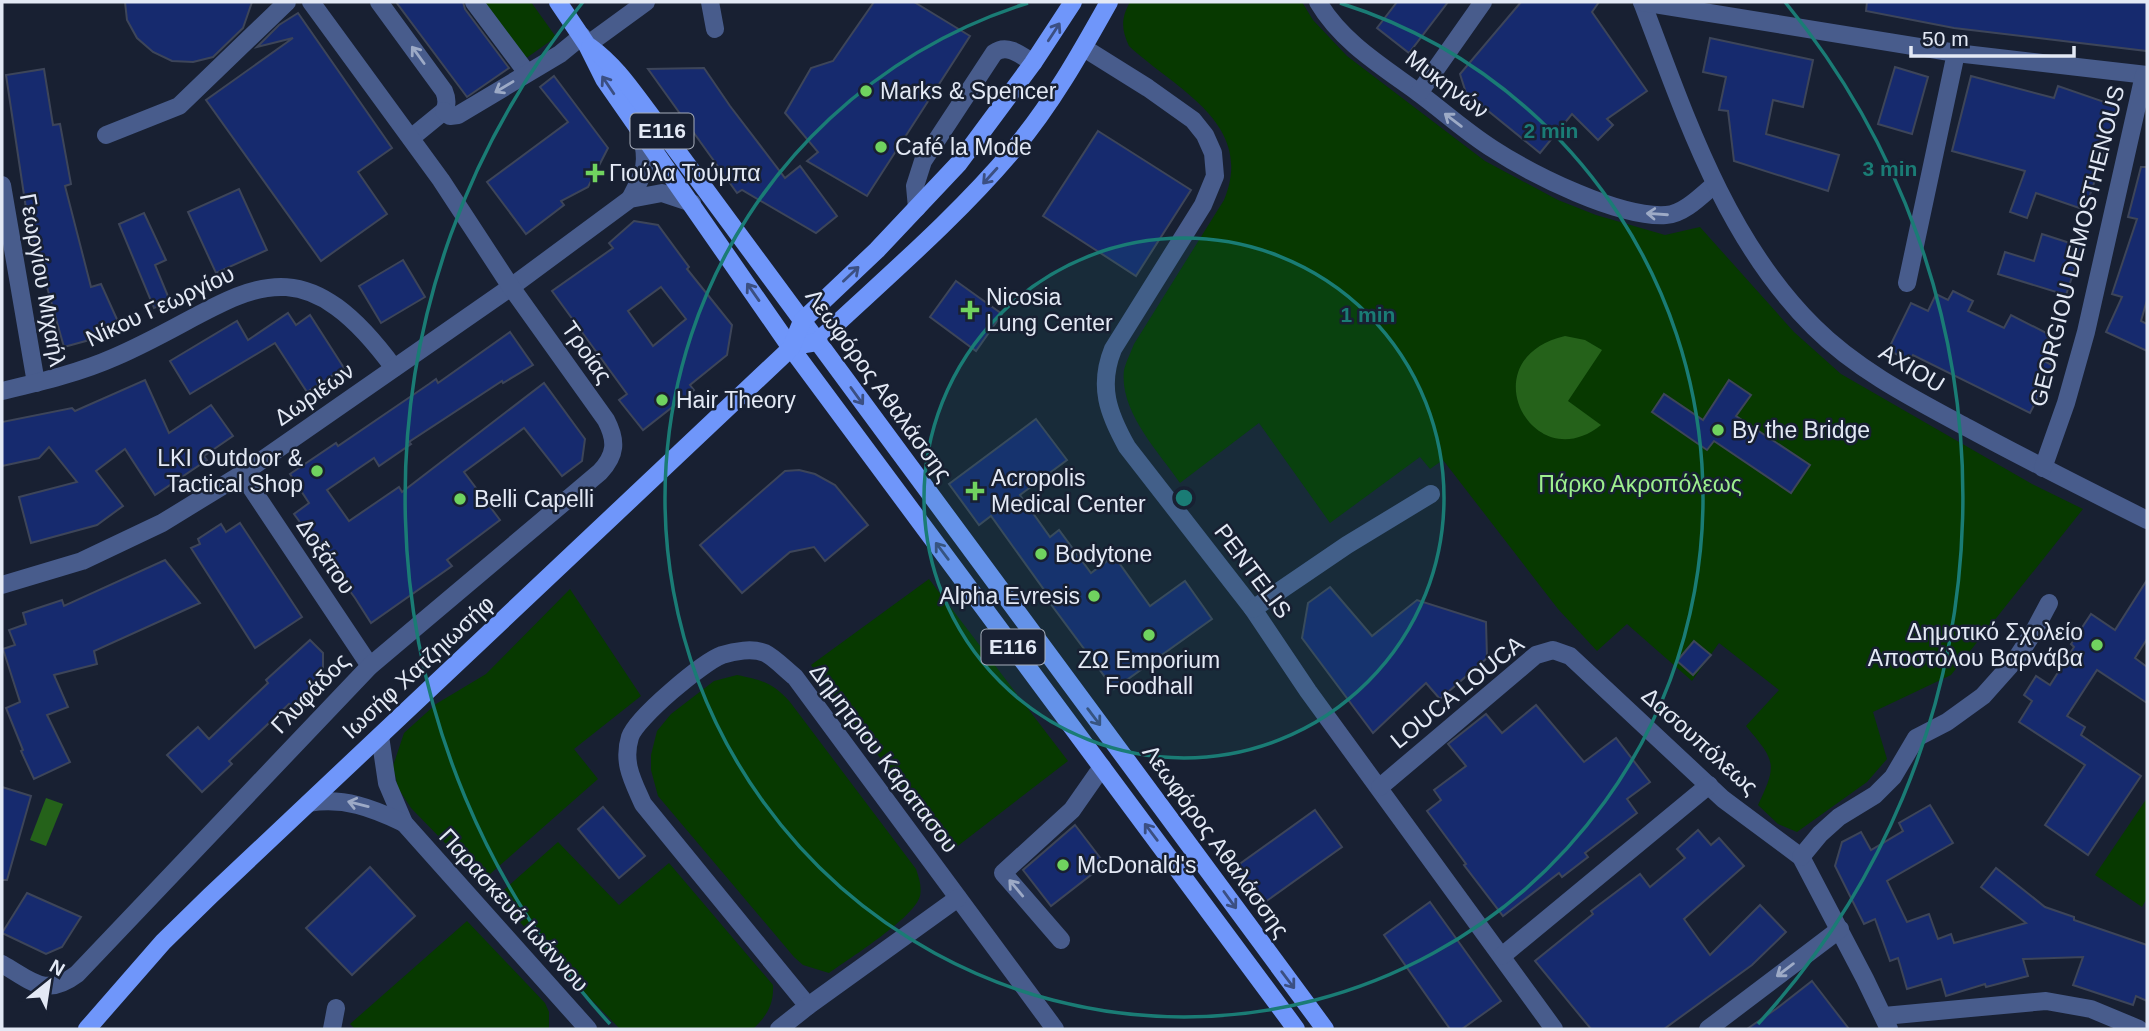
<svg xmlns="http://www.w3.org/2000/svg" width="2149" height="1031" font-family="Arial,sans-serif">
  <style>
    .green { fill: #073900 }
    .water { fill: #25621a }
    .building { fill: #162a6e; stroke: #3d4559; stroke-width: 2; fill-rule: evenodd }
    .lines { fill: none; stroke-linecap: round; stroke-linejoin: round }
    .minor { stroke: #485c8c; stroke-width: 18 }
    .major { stroke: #6f96fa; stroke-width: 18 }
    .oneway { stroke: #3b4f82 }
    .oneway2 { stroke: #9daac6 }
    .ring { fill: none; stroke: #1a7c75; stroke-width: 3.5 }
    .poi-dot { fill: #70d35f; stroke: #182032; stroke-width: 2.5 }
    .labels { text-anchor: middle; stroke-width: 5; stroke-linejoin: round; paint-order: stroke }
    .shield { fill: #182032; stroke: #a6adba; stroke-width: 2 }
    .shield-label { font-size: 21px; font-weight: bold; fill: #e3e9f5 }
    .street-label { font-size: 23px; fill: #e3e9f5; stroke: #182032 }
    .poi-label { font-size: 23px; fill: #e3e9f5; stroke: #182032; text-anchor: start }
    .park-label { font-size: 23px; fill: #9def8e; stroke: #182032 }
    .centre { fill: #1a7c75; stroke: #182032; stroke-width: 3.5 }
    .ring-label { font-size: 21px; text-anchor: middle; font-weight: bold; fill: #1a7c75; stroke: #182032; stroke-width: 5; stroke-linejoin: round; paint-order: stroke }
  </style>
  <rect width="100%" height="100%" fill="#182032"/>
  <g class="green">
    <path d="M483,2H531L556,37L525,59Z"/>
    <path d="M1130,2H1302L1313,20L1347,56L1485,161L1558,200L1596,215L1665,235L1700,227L1794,332L1841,374L2032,484L2083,509L1951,675L1873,712L1887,759L1867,782L1797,832L1778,824L1758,805C1778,763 1775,761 1746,726L1779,690L1719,643L1692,681L1627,624L1597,651L1558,609L1443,460L1430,469L1420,457L1330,523L1259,423L1180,483C1158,451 1119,411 1124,370C1126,362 1131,352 1134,344L1224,200C1256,123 1175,89 1129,46C1121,29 1121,18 1130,2Z"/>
    <path d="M929,579L1068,761L950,852L811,665Z"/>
    <path d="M570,589L641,696L574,749L598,779L482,881L411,808L398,788L393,766L404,733L436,704L486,674Z"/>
    <path d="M737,675C762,680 773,683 790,702L916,869C919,878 922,886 920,896C914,918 850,958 829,973L803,965L794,957L658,796L651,770V755L657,731L671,714L714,681Z"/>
    <path d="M2147,798V898L2142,907L2095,875Z"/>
    <path d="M558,842L619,905L669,863L773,985C774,1004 767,1016 753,1029H620L567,975L497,896Z"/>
    <path d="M467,921L545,1003L549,1012V1029H355L350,1024Z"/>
  </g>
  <g class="water">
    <path d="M1565,336L1585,340L1602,350L1568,401L1601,425C1533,480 1468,359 1565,336Z"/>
    <path d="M46,798L63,804L46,846L30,840Z"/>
  </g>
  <g class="building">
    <path d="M125,2H252L243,28L213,57L193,62L172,61L153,52L137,38L127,20Z"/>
    <path d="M396,2H463L465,9L509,68L467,97Z"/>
    <path d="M874,2H914L970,36L867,196L807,161L818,152L785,113L811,68L833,61Z"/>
    <path d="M1397,2H1448L1409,53L1377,28Z"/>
    <path d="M1521,2H1599L1592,12L1647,91L1607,119L1613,125L1598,140L1572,114L1540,153L1466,93L1460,74Z"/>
    <path d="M1867,2H2147V51L1954,28L1866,11Z"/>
    <path d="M298,13L392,148L358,172L387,214L321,261L206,100L293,38L257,47L279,25Z"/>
    <path d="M1710,38L1813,60L1803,107L1773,100L1766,134L1839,155L1828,191L1734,161L1728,111L1719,110L1726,77L1703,72Z"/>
    <path d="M1895,67L1928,77L1912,134L1878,124Z"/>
    <path d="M704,68L730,106L785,178L800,166L837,216L816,233L742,190L737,193L648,69Z"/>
    <path d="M44,69L53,125L60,124L71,184L65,186L91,287L101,284L120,326L91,335L93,339L64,347L43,273L41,274L27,215L6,75Z"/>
    <path d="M554,76L608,148L588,187L561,201L564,205L526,234L487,182L568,122L540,87Z"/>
    <path d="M1971,76L2054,98L2058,86L2119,107L2085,210L2036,193L2027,218L2010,212L2025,171L1952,151Z"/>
    <path d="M1098,131L1191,190L1136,276L1043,216Z"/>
    <path d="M2141,167H2147V300L2141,321L2147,324V351L2106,332L2122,297L2112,294L2137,219L2128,217Z"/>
    <path d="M239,189L267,250L216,273L188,212Z"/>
    <path d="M144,213L166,260L155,265L170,301L154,308L119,224Z"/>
    <path d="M634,221L658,225L689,267L687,269L732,325L727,355L690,385L694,390L643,430L619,400L627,394L552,291L613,248L609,243ZM661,287L686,319L653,346L628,311Z"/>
    <path d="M2042,234L2082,247L2066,295L1998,274L2005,252L2034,261Z"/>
    <path d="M403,260L425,297L381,323L359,286Z"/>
    <path d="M956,281L1002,314L976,351L930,317Z"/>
    <path d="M1953,291L1973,301L1968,311L2004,328L2011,315L2056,338L2044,361L2054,366L2030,413L1913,355L1910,361L1888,350L1911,303L1928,311L1936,294L1948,300Z"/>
    <path d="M288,313L296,325L310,315L344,368L307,392L275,343L190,394L170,361L237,321L248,340Z"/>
    <path d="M510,332L533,365L503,383L502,381L409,442L411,444L379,466L374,458L327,490L349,521L399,487L402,492L544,383L585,439L582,461L562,476L524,428L464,472L500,520L447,560L452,566L371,623L355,598L294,514L309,503L290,474L336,443L338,446L429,384L436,379L438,383Z"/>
    <path d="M145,380L169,433L211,405L233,436L204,456L207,460L155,495L125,449L96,471L123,506L97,525L31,543L19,497L77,482L49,447L39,458L2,466V422L72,408L75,411Z"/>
    <path d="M1729,380L1751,395L1736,416L1810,465L1791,493L1714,441L1707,450L1652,412L1664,394L1703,420Z"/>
    <path d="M1036,419L1067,460L1020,495L1050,537L1059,530L1091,573L1114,556L1150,606L1185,581L1212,619L1114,689L1050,603L1052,601L991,516L979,525L949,484Z"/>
    <path d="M799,470L815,474L835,485L868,525L825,561L814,547L790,552L742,593L700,545L785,471Z"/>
    <path d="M240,523L302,617L255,648L191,548L200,544L198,539L221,524L226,532Z"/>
    <path d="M165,560L200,603L94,651L97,664L54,675L68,707L47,715L70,762L34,779L21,751L23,750L6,708L20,702L3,649L15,645L9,630L26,624L23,613L62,600L64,606Z"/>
    <path d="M2147,580V639L2135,658L2147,667V703L2097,670L2067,716L2085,727L2081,735L2141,776L2088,855L2045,825L2085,765L2019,722L2032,701L2024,695L2036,676L2050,685L2074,647L2071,644L2091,614L2115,630Z"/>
    <path d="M1330,587L1372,636L1417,600L1486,622L1487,658L1440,699L1426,683L1373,733L1302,638L1308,603Z"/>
    <path d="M310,640L323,653V680L295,711L289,704L229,761L232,764L202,792L167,755L198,727L209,739L268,683L266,680Z"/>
    <path d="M1694,641L1711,655L1693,675L1677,661Z"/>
    <path d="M1536,705L1584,762L1616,738L1650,782L1627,799L1637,813L1585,853L1588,857L1562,877L1559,873L1503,916L1464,865L1466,864L1427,811L1441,800L1434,790L1466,766L1448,744L1486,714L1502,733Z"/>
    <path d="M2,787L31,796L7,880H2Z"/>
    <path d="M1930,805L1953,843L1887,881L1907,922L1929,914L1938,939L1951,934L1954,943L2026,923L1981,887L1996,868L2045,907L2074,917V920L2147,945V1001L2136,996L2133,1005L2073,985L2083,957L2023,959L2028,976L1986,987L1985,984L1946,996L1941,979L1907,989L1898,958L1890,961L1875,919L1864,924L1835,866L1842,842L1861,832L1871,850L1903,831L1899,823Z"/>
    <path d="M603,807L645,856L619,878L578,829Z"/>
    <path d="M1315,810L1342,847L1261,905L1234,868Z"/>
    <path d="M1075,825L1105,864L1051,906L1023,870Z"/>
    <path d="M1698,830L1711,845L1719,838L1744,866L1684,919L1710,955L1760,905L1786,932L1752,965L1664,1029H1591L1535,961L1593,914L1591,911L1640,874L1650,887L1685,858L1677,849Z"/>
    <path d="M370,867L415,916L352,975L306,928Z"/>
    <path d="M27,893L81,917L62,947L46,954L2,933Z"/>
    <path d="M1430,902L1501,1001L1462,1029H1450L1384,935Z"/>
    <path d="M1812,981L1849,1029H1747L1776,1009Z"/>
  </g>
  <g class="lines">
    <g class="minor">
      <path d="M379,2L444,91C447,98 448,104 444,111L411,138"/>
      <path d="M474,2L527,73"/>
      <path d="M710,2L715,29"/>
      <path d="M1318,2C1341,41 1380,65 1416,91C1442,110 1466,132 1493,149C1533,175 1619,218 1666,215C1684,214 1702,195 1715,184"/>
      <path d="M1642,2C1685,115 1725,239 1814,327C1857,370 1914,399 1968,428C2027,460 2087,490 2147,520"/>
      <path d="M1642,2L1956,53L2147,75"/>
      <path d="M587,45L646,2"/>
      <path d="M1084,48L1148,88L1193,120L1205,135L1213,153L1215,176L1203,205L1113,349C1098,386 1108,413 1127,447L1253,609L1308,691L1554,1029"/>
      <path d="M1419,93L1483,2"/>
      <path d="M444,111L450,116L458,115L560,54L582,36"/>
      <path d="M106,135L179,106L287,2"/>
      <path d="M2,185L36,383"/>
      <path d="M630,199C645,171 649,164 641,133"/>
      <path d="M917,208L915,186L923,161L994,53C1007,43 1021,55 1033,63"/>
      <path d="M1907,283L1956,53"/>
      <path d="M2,391C40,382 79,373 115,357C238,304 289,225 394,368"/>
      <path d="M2043,468L2066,403L2086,332L2144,75"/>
      <path d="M242,474L370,666"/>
      <path d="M2,585L82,561L162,523L242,474L511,287L630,199L662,193L692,203"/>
      <path d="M1253,609L1347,545L1431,494"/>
      <path d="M380,736L387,783L404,823L588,1029"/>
      <path d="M1380,787L1536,655L1553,650L1570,656L1723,799L1801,857L1865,979L1889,1029"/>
      <path d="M309,803C344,797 372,808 404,823"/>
      <path d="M1801,857L1820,834L1839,817L1875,795L1893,777L1916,738L1947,722L1983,696L2016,659L2033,633L2049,603"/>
      <path d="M1061,940L1003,873L1072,810L1102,767"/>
      <path d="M1502,956L1709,785"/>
      <path d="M2,964C32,981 45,998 77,974L370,666L600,472C616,455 617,441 606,420L511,287L441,180L311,2"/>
      <path d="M808,1006L643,804C633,781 622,763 630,737C636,718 703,662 722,655C734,651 753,648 765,653C775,658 786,670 795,677L1055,1029"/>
      <path d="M1884,1016L2046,1001L2091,1009L2139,1029"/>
      <path d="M332,1029L336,1008"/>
      <path d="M779,1029L808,1006L958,898"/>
      <path d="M1708,1029L1840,929"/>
    </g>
    <g class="major">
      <path d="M558,2L587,45L604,79L791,348L1296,1029"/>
      <path d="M590,47C615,65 631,89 649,113L1325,1029"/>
      <path d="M805,344L817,342C884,279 955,219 1014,149C1052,104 1081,52 1109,2"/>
      <path d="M87,1029L163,942L210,896L791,348L802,321L877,250L959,163L1033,63L1073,2"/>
    </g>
  </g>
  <defs><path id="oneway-shaft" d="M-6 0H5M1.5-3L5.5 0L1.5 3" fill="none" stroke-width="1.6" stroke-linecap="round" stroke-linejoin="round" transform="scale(1.75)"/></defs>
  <g class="oneway">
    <use href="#oneway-shaft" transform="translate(1054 32) rotate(-57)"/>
    <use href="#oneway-shaft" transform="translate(608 85) rotate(-124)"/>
    <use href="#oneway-shaft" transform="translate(990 176) rotate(132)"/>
    <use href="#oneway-shaft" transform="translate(851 274) rotate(-43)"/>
    <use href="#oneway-shaft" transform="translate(753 292) rotate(-125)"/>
    <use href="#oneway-shaft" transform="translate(857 396) rotate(54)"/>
    <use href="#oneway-shaft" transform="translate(942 551) rotate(-127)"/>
    <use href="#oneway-shaft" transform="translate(1094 717) rotate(53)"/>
    <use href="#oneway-shaft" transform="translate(1151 832) rotate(-127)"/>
    <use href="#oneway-shaft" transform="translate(1230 900) rotate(54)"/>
    <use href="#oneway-shaft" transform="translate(1288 980) rotate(53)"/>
  </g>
  <g class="oneway2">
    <use href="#oneway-shaft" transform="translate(418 55) rotate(-126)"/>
    <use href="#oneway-shaft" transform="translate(504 87) rotate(149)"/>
    <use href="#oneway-shaft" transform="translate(1453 120) rotate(-143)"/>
    <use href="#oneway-shaft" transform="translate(1657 214) rotate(-176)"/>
    <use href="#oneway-shaft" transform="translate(358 804) rotate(-166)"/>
    <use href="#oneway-shaft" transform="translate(1016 888) rotate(-130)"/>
    <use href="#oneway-shaft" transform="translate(1785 970) rotate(143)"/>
  </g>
  <circle cx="1184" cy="498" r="260" fill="#1a7c75" fill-opacity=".12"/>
  <g class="ring">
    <circle cx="1184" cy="498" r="260"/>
    <path d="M1340 3A519 519 0 1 1 1028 3"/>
    <path d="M610 1024A779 779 0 0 1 583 2M1785 2A779 779 0 0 1 1758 1024"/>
  </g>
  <g class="poi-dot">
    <circle cx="866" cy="91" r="7"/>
    <circle cx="881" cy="147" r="7"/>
    <path d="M591.5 162.5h7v7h7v7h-7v7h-7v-7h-7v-7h7z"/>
    <path d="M966.5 299.5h7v7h7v7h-7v7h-7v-7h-7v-7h7z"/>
    <circle cx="662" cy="400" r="7"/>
    <circle cx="1718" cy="430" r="7"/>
    <circle cx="317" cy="471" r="7"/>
    <path d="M971.5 480.5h7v7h7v7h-7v7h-7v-7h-7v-7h7z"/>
    <circle cx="460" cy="499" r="7"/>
    <circle cx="1041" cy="554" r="7"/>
    <circle cx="1094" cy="596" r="7"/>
    <circle cx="1149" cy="635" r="7"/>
    <circle cx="2097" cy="645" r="7"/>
    <circle cx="1063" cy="865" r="7"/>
  </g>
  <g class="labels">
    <g class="shield">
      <rect x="630.5" y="113.5" width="63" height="35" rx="5"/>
      <rect x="981.5" y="629.5" width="63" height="35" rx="5"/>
    </g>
    <g class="shield-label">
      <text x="662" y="138">E116</text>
      <text x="1013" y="654">E116</text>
    </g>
    <g class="street-label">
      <text transform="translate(1447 84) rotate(37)" y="8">Μυκηνών</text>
      <text transform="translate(2077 246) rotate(-76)" y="8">GEORGIOU DEMOSTHENOUS</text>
      <text transform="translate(43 280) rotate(80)" y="8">Γεωργίου Μιχαήλ</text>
      <text transform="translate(160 306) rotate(-25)" y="8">Νίκου Γεωργίου</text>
      <text transform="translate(587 352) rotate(55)" y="8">Τροίας</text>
      <text transform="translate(1912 368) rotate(31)" y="8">AXIOU</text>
      <text transform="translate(879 385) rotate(54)" y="8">Λεωφόρος Αθαλάσσης</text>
      <text transform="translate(314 394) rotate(-35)" y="8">Δωριέων</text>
      <text transform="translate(326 556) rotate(56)" y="8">Δοξάτου</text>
      <text transform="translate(1253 571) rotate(53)" y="8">PENTELIS</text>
      <text transform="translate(418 667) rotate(-43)" y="8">Ιωσήφ Χατζηιωσήφ</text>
      <text transform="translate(1457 692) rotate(-39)" y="8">LOUCA LOUCA</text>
      <text transform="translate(310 693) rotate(-46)" y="8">Γλυφάδος</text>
      <text transform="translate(1700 741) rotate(42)" y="8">Δασουπόλεως</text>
      <text transform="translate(884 758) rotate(53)" y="8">Δημητριου Καρατασου</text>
      <text transform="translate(1216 841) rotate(54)" y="8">Λεωφόρος Αθαλάσσης</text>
      <text transform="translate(514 910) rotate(48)" y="8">Παρασκευά Ιωάννου</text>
    </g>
    <g class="poi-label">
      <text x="880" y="99">Marks &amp; Spencer</text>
      <text x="895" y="155">Café la Mode</text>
      <text x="609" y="181">Γιούλα Τούμπα</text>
      <text x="986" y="305">Nicosia<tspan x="986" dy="26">Lung Center</tspan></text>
      <text x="676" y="408">Hair Theory</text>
      <text x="1732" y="438">By the Bridge</text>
      <text x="303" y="466" text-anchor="end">LKI Outdoor &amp;<tspan x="303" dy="26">Tactical Shop</tspan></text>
      <text x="991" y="486">Acropolis<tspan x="991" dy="26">Medical Center</tspan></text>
      <text x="474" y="507">Belli Capelli</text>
      <text x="1055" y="562">Bodytone</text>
      <text x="1080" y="604" text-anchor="end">Alpha Evresis</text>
      <text x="2083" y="640" text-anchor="end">Δημοτικό Σχολείο<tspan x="2083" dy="26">Αποστόλου Βαρνάβα</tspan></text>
      <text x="1149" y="668" text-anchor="middle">ΖΩ Emporium<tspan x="1149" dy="26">Foodhall</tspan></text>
      <text x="1077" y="873">McDonald's</text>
    </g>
    <g class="park-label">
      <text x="1640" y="492">Πάρκο Ακροπόλεως</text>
    </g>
  </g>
  <circle cx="1184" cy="498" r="10" class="centre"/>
  <g class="ring-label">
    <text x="1551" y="138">2 min</text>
    <text x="1890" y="176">3 min</text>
    <text x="1368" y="322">1 min</text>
  </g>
  <rect width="2149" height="1031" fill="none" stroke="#e3e9f5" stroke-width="7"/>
  <g transform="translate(49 982) rotate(30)" stroke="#182032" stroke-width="5" paint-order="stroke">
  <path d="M0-5L12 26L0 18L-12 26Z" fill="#e3e9f5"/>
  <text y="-10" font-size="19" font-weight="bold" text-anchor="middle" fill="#e3e9f5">N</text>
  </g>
  <path d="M1911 46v10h163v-10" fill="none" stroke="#e3e9f5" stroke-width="3.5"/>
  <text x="1922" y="46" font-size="21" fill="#e3e9f5" stroke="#182032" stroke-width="5" paint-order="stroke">50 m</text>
</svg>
